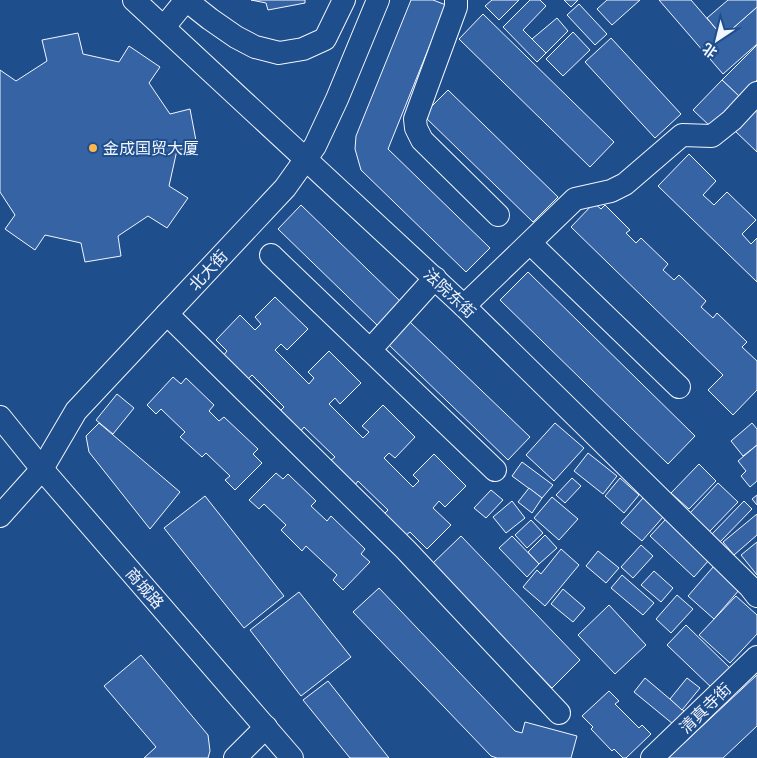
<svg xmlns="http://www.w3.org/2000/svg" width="757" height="758" font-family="'Nunito Sans','Noto Sans SC',sans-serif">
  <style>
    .building { fill: #3563a3; stroke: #f2f6ff }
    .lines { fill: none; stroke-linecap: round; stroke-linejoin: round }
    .minor-casing { stroke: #f2f6ff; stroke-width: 24 }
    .minor { stroke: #1f4e8c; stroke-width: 22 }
    .poi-dot { fill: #ffb74d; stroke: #1f4e8c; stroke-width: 2 }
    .labels { text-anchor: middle; stroke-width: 4; stroke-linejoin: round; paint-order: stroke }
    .poi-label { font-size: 16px; fill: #f2f6ff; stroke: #1f4e8c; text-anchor: start }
    .street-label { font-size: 16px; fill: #f2f6ff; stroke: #1f4e8c }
  </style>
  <rect width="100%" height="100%" fill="#1f4e8c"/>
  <g class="building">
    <path d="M251,0H305V3L268,10L266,3Z"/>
    <path d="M411,0H433L446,5L388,149L490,248L466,272L361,170L355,149L356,136Z"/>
    <path d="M492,0H519L499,20L485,6Z"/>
    <path d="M530,0H540L546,6L523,30L546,53L537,62L503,27Z"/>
    <path d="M564,0H578L571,7Z"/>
    <path d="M607,0H640L612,25L597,9Z"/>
    <path d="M659,0H691L723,37L757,7V44L723,74Z"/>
    <path d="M728,0H757V7L723,37L707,18Z"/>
    <path d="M579,4L607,34L595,45L567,15Z"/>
    <path d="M483,14L614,142L590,167L459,39Z"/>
    <path d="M557,18L568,31L546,53L532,39Z"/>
    <path d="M573,32L590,50L563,76L546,59Z"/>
    <path d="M78,33L83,54L119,62L129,46L160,67L149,83L170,114L190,109L197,146L177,150L169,186L188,198L167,228L148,216L118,236L121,256L85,262L81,243L45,235L35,250L5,229L15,215L0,192V70L16,81L47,61L42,40Z"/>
    <path d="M611,38L681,114L655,138L585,62Z"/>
    <path d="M757,45V80L740,97L722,80Z"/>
    <path d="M722,80L740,97L711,127L693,110Z"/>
    <path d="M448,90L558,197L533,222L423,115Z"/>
    <path d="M757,107V152L734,130Z"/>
    <path d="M689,154L716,181L703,195L714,205L727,192L756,220L742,234L751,244L757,238V282L658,186Z"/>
    <path d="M594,203L601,209L605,205L630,230L626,233L636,243L641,238L668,264L663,270L674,280L679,275L706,301L701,307L713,318L717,313L747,342L742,347L757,361V390L733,415L708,390L723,375L571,227Z"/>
    <path d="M301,205L401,302L378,326L278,229Z"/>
    <path d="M528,272L695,436L668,464L500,300Z"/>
    <path d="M275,297L308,329L287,350L281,344L275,350L309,384L314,378L308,372L329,351L361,383L340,404L335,398L329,404L363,438L369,432L362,426L383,405L415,437L395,458L389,453L384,458L413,487L419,481L413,475L434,454L466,486L445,507L439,501L433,508L451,525L427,549L410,532L406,535L384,514L388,510L358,481L355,485L330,461L335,457L304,427L300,432L280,411L284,407L252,375L247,380L223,356L227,351L216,340L240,315L255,330L261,324L255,317Z"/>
    <path d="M410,322L530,437L508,460L388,344Z"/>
    <path d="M173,377L181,384L186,378L214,405L209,411L219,421L224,417L258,449L253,454L262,463L235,490L225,480L230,476L206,453L202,457L180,437L185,432L161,409L156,414L147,405Z"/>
    <path d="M117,394L134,408L113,434L96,420Z"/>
    <path d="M99,423L180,492L150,529L89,452L86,436Z"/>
    <path d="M555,423L584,448L554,481L526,455Z"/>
    <path d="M752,423L757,429V445L743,456L731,441Z"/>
    <path d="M757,445V481L750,487L741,476L746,471L738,461Z"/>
    <path d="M588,453L617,476L603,494L574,471Z"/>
    <path d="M522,462L553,485L542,498L512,476Z"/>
    <path d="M699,464L716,481L689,509L671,493Z"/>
    <path d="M276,473L283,479L288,474L316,501L311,506L327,521L331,516L365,549L361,554L370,562L343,590L333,580L337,575L306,546L302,551L281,530L286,525L264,504L259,509L249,500Z"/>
    <path d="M572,478L581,486L565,503L556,495Z"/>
    <path d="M620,478L639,495L624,513L605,496Z"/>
    <path d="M718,483L738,502L709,532L690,513Z"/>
    <path d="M529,488L542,498L532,513L518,502Z"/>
    <path d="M491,490L503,500L486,518L474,508Z"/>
    <path d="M757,495V505L752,499Z"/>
    <path d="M205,496L284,596L244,628L164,528Z"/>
    <path d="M552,497L578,519L559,540L534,518Z"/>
    <path d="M643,498L663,517L642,541L621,523Z"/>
    <path d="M512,501L525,518L506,533L493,517Z"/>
    <path d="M744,501L752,509L719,543L711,535Z"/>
    <path d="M757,514V535L734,555L723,542Z"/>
    <path d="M666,519L709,560L694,577L650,536Z"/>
    <path d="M531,520L543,533L527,548L515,535Z"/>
    <path d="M545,535L557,548L539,564L528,552Z"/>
    <path d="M461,536L580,660L552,688L432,564Z"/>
    <path d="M512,536L539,564L527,577L499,548Z"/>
    <path d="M757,542V575L741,555Z"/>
    <path d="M641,545L653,556L633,578L621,567Z"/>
    <path d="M561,549L579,565L545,606L523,587L537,570L541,574Z"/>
    <path d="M598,551L619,568L606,583L586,566Z"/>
    <path d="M714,566L740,589L714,619L688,596Z"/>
    <path d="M654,571L673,588L661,602L641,585Z"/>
    <path d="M622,575L654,603L643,615L611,588Z"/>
    <path d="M379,588L515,731L522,733L525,722L577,736L571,758H497L491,756L353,612Z"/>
    <path d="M563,589L585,608L573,622L551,604Z"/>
    <path d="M299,592L351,657L301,696L250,630Z"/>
    <path d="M677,595L693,609L671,633L656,619Z"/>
    <path d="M736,596L757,615V634L730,663L699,635Z"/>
    <path d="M609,605L646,645L615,674L578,635Z"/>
    <path d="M686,625L732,670L713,689L667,645Z"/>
    <path d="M141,655L208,735L210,751L208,758H144L156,747L104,686Z"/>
    <path d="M757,675V726L723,758H668Z"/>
    <path d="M645,678L684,711L673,724L634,692Z"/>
    <path d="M687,678L700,688L682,710L670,699Z"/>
    <path d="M328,681L389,758H350L303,700Z"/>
    <path d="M609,691L619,701L615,704L639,728L642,725L651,734L626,758H623L614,749L612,751L591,729L593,727L582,716Z"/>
  </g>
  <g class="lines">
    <defs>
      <g id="minor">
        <path d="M134,0L464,306L750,587L757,596"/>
        <path d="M456,0V7L415,119L416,128L422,140L498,215"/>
        <path d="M164,27L186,0L210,19L236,37L255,47L279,53L303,49L325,39L344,0"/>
        <path d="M530,243L679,387"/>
        <path d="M271,255L495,470"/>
        <path d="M464,306L575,199L611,191L625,184L682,135L712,136L732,120L757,93"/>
        <path d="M167,314L406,550L559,713"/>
        <path d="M370,350L435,278"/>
        <path d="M0,417L42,469L292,758"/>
        <path d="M0,516L42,469L76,411L285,188L315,146L337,99L378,0"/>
        <path d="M235,758L266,727"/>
        <path d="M652,758L757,657"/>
      </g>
    </defs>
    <use href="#minor" class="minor-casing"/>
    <use href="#minor" class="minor"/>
  </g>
  <circle class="poi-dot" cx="93" cy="148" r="5"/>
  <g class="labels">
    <g class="poi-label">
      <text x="103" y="154">金成国贸大厦</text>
    </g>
    <g class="street-label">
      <text transform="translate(208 270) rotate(-47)" y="6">北大街</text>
      <text transform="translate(450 293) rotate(43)" y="6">法院东街</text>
      <text transform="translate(145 588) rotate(49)" y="6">商城路</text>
      <text transform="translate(705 708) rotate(-44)" y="6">清真寺街</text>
    </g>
  </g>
  <g transform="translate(717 40) rotate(215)" stroke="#1f4e8c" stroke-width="4" paint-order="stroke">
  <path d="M0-4L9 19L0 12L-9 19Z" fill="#f2f6ff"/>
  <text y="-8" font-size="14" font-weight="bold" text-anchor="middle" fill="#f2f6ff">北</text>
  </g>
</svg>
